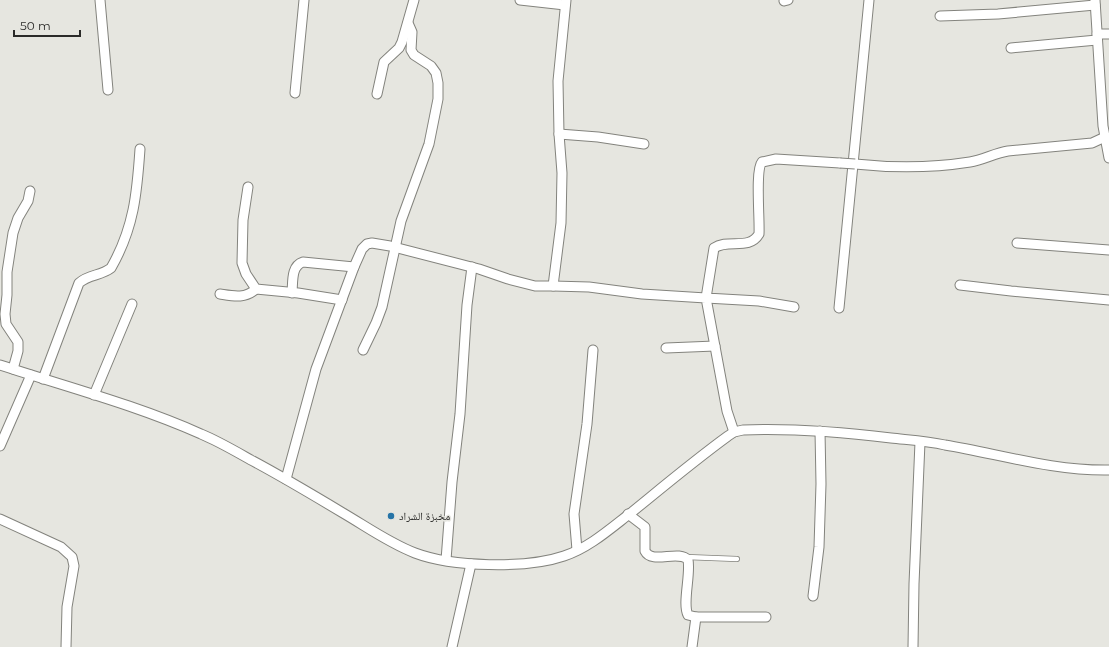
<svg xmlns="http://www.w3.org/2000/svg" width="1109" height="647" font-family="Montserrat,'Noto Naskh Arabic',sans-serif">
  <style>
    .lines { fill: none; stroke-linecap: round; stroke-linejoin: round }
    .lane-casing { stroke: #83837d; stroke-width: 6 }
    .street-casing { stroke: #83837d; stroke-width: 11 }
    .lane { stroke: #fff; stroke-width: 4.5 }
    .street { stroke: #fff; stroke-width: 9 }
    .street-bridge-casing { stroke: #83837d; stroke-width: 11; stroke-linecap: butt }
    .street-bridge { stroke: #fff; stroke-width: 9 }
    .poi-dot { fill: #2674a7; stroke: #e6e6e0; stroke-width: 1.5 }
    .labels { text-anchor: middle; stroke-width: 3; stroke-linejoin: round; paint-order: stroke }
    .poi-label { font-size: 11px; fill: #2b2b29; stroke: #e6e6e0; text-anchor: start }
  </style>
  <rect width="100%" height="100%" fill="#e6e6e0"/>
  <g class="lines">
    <defs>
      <path id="lane" d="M686,557L737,559"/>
      <g id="street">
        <path d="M100,0L108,90"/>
        <path d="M520,0L565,5"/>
        <path d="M1095,0L1103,126L1109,158"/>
        <path d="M784,1L788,0"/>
        <path d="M940,16L998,14L1095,5"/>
        <path d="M1097,34H1109"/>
        <path d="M1011,48L1097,40"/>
        <path d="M295,93L304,0"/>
        <path d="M377,94L384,62L399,48L402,42L414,0"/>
        <path d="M559,134L598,137L644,144"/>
        <path d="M855,164C893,168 932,168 970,162C983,160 995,153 1008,151L1092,143L1105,137"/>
        <path d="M248,187L243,220L242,263L246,274L256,289L298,293L342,300"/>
        <path d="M1017,243L1109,250"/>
        <path d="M960,285L1011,291L1109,300"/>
        <path d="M553,286L589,287L642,294L706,298L727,411L734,432"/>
        <path d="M292,293C293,281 291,266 303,262L354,267"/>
        <path d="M220,294C233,296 245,299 256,289"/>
        <path d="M794,307L759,301L706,298L714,248C728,238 749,251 759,234C760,220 755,170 762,162L776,159L840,163"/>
        <path d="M839,308L869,0"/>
        <path d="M666,348L715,346"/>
        <path d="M363,350L376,323L382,307L401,221L429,144L438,99V83L436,73L431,66L414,55L411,50L412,32L408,23"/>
        <path d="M0,365C67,387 136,405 201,434C218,441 235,451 251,460C283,477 313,495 343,513C367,527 389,543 415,553C452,567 526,569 564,556C589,548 611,528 632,512C664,486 695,460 728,436L734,432L743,430C793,428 841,432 891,438C909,440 927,441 945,445C999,454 1053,471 1109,470"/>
        <path d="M13,369L18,351V342L6,324L5,314L7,295V272L13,233L18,218L28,201L30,191"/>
        <path d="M43,379L79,283C89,274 101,276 111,268C134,228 137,193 140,149"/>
        <path d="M94,395L132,304"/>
        <path d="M0,446L31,375"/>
        <path d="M286,479L316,369L354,267L362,249L367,244L372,243L390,246L479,269L508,279L535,286H553L561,223L562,173L559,134L558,81L566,0"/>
        <path d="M628,514L645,527V551C652,565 679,549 688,560C691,574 682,604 688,615L696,617H766"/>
        <path d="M0,519L61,547L72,557L74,566L67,607L66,647"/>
        <path d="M577,550L574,514L587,424L593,350"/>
        <path d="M446,560L452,482L460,414L467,305L472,267"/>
        <path d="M813,596L819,547L821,484L820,431"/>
        <path d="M452,647L471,564"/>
        <path d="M692,647L696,617"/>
        <path d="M913,647L914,584L920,442"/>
      </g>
    </defs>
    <use href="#lane" class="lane-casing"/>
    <use href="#street" class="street-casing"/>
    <use href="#lane" class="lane"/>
    <use href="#street" class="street"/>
    <defs>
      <path id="street-bridge" d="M840,163L855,164"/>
    </defs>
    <use href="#street-bridge" class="street-bridge-casing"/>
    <use href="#street-bridge" class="street-bridge"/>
  </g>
  <circle class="poi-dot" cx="391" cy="516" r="4"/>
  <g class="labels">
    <g class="poi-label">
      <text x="399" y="520">مخبزة الشراد</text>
    </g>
  </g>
  <path d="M14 30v6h66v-6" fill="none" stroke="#2b2b29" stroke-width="2"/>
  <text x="20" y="30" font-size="12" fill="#2b2b29" stroke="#e6e6e0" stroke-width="3" paint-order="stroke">50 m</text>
</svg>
